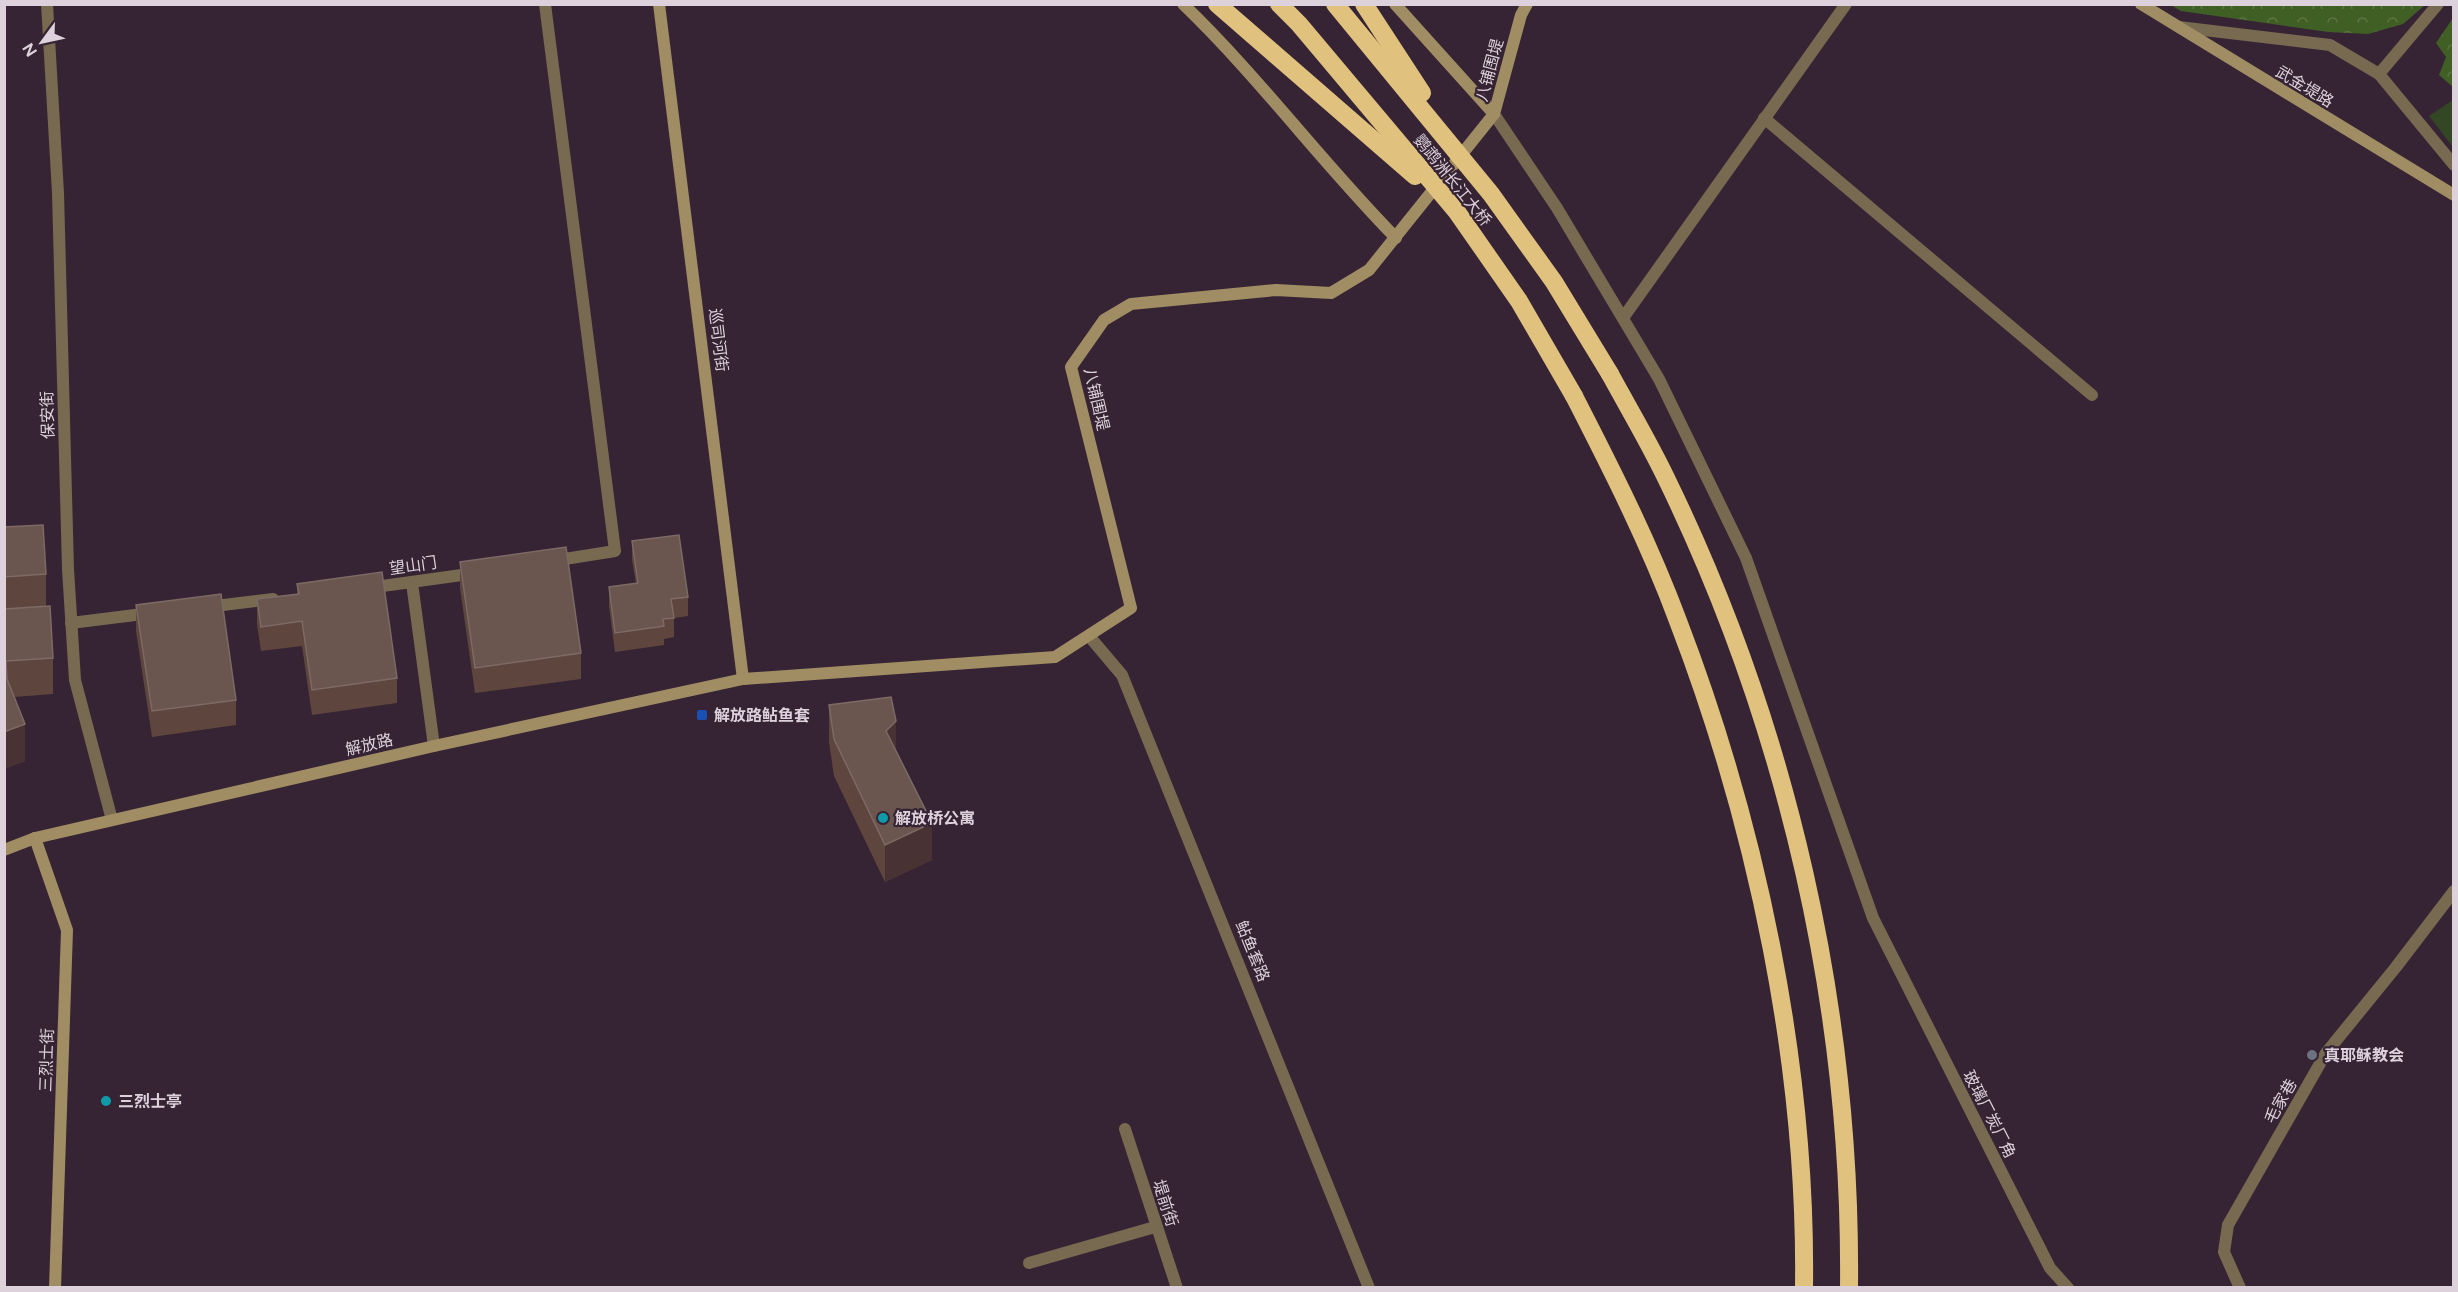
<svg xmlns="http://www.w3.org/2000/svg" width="2458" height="1292" font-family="Figtree,'Noto Sans SC',sans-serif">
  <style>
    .grass { fill: #344725 }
    .forest { fill: url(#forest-crowns) }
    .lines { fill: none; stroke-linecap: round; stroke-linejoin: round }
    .street { stroke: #776a50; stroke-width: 12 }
    .secondary { stroke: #a18d63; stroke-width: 12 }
    .highway { stroke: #e0c17e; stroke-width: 18 }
    .highway-bridge { stroke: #e0c17e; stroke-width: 18 }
    .wall { fill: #5e463e }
    .shaded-wall { fill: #483233 }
    .building { fill: #6b554f; stroke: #7d6965; stroke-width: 1.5 }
    .transit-dot { fill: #1a4fb4; stroke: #362434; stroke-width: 2 }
    .culture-dot { fill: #0f9aa8; stroke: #362434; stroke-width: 2 }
    .worship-dot { fill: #6b7280; stroke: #362434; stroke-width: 2 }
    .labels { text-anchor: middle; stroke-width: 4.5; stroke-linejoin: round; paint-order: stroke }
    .street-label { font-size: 16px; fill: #ddd1db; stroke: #362434 }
    .poi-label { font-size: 16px; font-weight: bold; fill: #ddd1db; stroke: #362434; text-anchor: start }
  </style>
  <defs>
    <pattern id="forest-crowns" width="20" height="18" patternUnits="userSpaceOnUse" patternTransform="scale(1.5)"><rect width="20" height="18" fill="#405f25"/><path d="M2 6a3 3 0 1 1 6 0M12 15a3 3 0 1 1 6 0" fill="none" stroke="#5b7544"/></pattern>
  </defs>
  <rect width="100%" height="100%" fill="#362434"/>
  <path class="grass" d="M2453,100V147L2429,116Z"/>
  <g class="forest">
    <path d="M2171,5H2425L2403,24L2368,34L2328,32L2181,11Z"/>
    <path d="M2453,18V87L2439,75L2446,57L2436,43Z"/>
  </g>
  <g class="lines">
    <g class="street">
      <path d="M47,4L58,193L68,569L75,680L112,820"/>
      <path d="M545,4L615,551L552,561"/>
      <path d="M2438,4L2379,74L2454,165"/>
      <path d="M2179,27L2330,45L2379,74"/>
      <path d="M1494,114L1557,208L1659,379L1746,558L1873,918L2050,1268L2068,1288"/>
      <path d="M1764,118L2092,395"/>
      <path d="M1623,318L1846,4"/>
      <path d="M412,583L434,746"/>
      <path d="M368,588L476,573"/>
      <path d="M207,607L273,599"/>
      <path d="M71,623L151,613"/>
      <path d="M1089,636L1122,675L1369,1288"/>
      <path d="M1125,1129L1177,1288"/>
      <path d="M1029,1263L1155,1227"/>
      <path d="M2240,1288L2224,1252L2228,1225L2326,1053L2396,967L2454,891"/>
    </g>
    <g class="secondary">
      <path d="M659,4L743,679"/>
      <path d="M1183,4C1259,77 1322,163 1396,238"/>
      <path d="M1395,4L1494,114"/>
      <path d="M2141,4L2454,195"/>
      <path d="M35,838L67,930L55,1288"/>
      <path d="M4,850L35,838L434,746L743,679L1055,657L1131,608L1071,367L1104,320L1131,304L1276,290L1331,293L1369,270L1494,114L1521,15L1527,4"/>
    </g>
    <g class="highway">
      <path d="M1610,374C1629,409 1650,444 1667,480C1788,729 1852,1011 1849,1288"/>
      <path d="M1574,396C1612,470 1649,543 1678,621C1757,827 1807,1066 1804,1288"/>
    </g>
    <g class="highway-bridge">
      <path d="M1217,4L1415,176"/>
      <path d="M1279,4L1299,24L1457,212L1519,301L1574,396"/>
      <path d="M1335,4L1491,194L1554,282L1610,374"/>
      <path d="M1364,4L1422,93"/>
    </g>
  </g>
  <g class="wall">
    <path d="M4,527L46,574V606L53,658V694L14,697L25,761L4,769Z"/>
    <path d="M632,541L688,597V616L674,618V637L664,639V645L615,652L609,606V587L636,583L632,560Z"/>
    <path d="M460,562L581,653V679L475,693L460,588Z"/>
    <path d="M297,584L397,678V703L312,715L302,646L261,651L257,624V599L297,594Z"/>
    <path d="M136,605L236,700V725L152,737L136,631Z"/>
    <path d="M829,705L896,751L932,860L885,882L834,776L829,742Z"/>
  </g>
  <g class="shaded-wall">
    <path d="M896,721V758L886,731Z"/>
    <path d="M25,724V761L4,769V732Z"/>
    <path d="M932,823V860L885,882V845Z"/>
  </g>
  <g class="building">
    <path d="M43,525L46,574L4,577V527Z"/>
    <path d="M679,535L688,597L671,599L674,618L663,619L664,626L615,633L609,587L638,583L632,541Z"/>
    <path d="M566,547L581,653L475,668L460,562Z"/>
    <path d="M382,572L397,678L312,690L302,621L261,627L257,599L299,594L297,584Z"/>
    <path d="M221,594L236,700L152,711L136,605Z"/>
    <path d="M50,606L53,658L6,661L7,679L25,724L4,732V609Z"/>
    <path d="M891,697L896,721L886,731L932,823L885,845L834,739L829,705Z"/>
  </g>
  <rect class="transit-dot" x="696" y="709" width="12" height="12" rx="3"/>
  <g class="culture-dot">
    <circle cx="883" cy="818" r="6"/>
    <circle cx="106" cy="1101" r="6"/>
  </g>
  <circle class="worship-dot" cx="2312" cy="1055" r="6"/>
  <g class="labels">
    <g class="street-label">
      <text transform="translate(1489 70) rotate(-75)" y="6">八铺围堤</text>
      <text transform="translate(2305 86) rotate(31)" y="6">武金堤路</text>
      <text transform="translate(1453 180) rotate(51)" y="6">鹦鹉洲长江大桥</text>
      <text transform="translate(719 340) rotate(83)" y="6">巡司河街</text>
      <text transform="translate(1097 399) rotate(77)" y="6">八铺围堤</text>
      <text transform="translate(47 415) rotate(-92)" y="6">保安街</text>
      <text transform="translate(413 565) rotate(-8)" y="6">望山门</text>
      <text transform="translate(369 744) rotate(-13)" y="6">解放路</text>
      <text transform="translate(1253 951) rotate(68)" y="6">鲇鱼套路</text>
      <text transform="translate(46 1060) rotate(-88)" y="6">三烈士街</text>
      <text transform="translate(2280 1101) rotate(-60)" y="6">毛家巷</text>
      <text transform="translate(1990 1114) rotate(63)" y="6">玻璃厂炭厂角</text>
      <text transform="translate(1166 1203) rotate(72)" y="6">堤前街</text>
    </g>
    <g class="poi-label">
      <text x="714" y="721">解放路鲇鱼套</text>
      <text x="895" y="824">解放桥公寓</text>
      <text x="2324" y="1061">真耶稣教会</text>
      <text x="118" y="1107">三烈士亭</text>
    </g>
  </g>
  <rect width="2458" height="1292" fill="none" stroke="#ddd1db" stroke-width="12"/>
  <g transform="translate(42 42) rotate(237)" stroke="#362434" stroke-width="4.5" paint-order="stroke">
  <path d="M0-4.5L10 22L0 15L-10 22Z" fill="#ddd1db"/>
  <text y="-9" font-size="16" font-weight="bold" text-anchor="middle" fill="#ddd1db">N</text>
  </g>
</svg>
